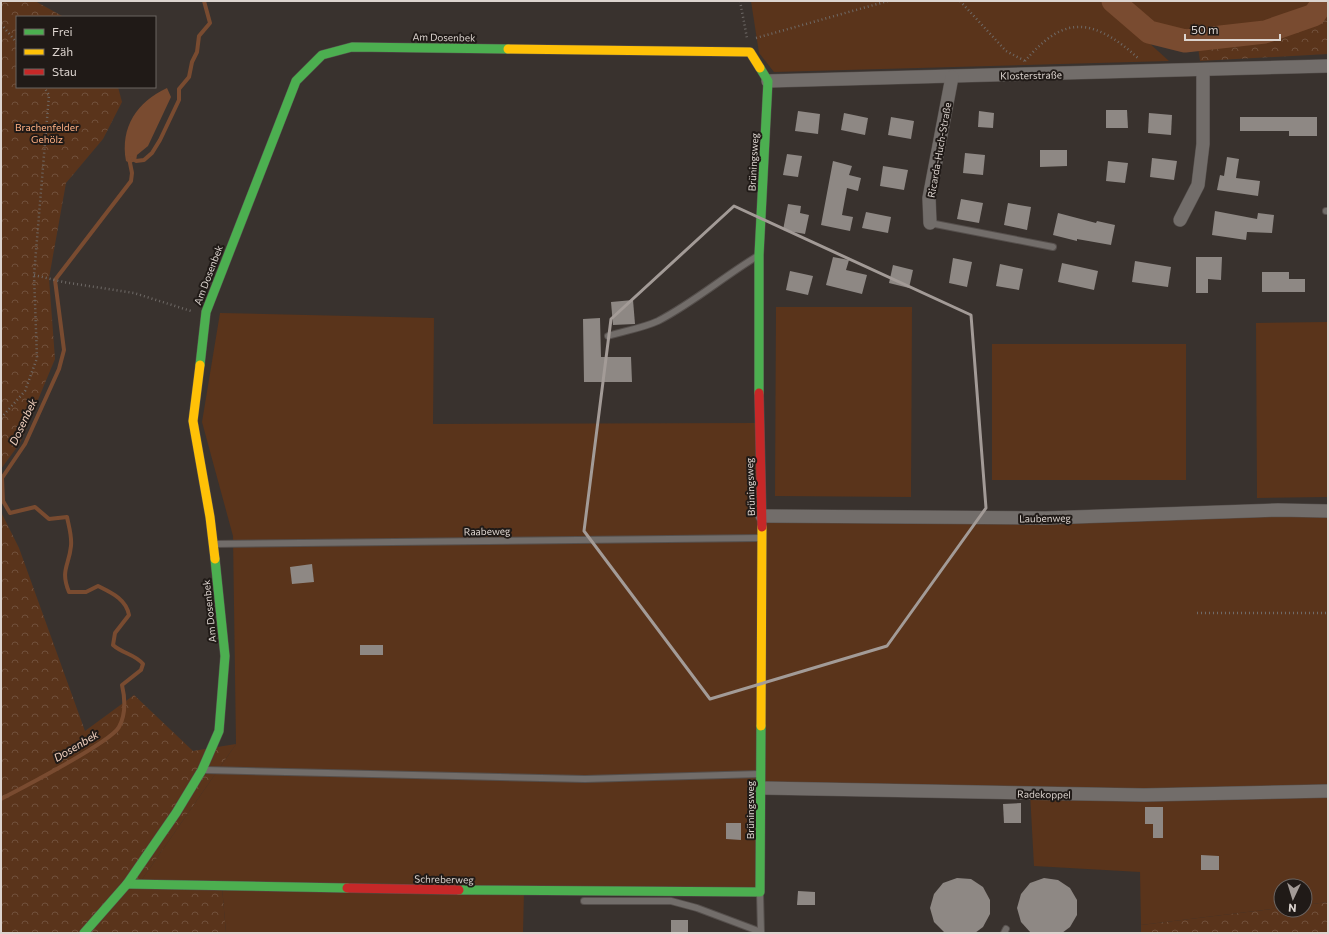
<svg xmlns="http://www.w3.org/2000/svg" width="1329" height="934" font-family="Commissioner,sans-serif">
  <style>
    .green { fill: #5a341b }
    .forest { fill: url(#forest-crowns) }
    .water { fill: #794b30 }
    .lines { fill: none; stroke-linecap: round; stroke-linejoin: round }
    .stream { stroke: #794b30; stroke-width: 4 }
    .river { stroke: #794b30; stroke-width: 23 }
    .building { fill: #8e8884 }
    .lane-casing { stroke: #554f4c; stroke-width: 8 }
    .street-casing { stroke: #554f4c; stroke-width: 14 }
    .fast-casing { stroke: #554f4c; stroke-width: 10 }
    .slow-casing { stroke: #554f4c; stroke-width: 10 }
    .jam-casing { stroke: #554f4c; stroke-width: 10 }
    .path { stroke: #6f6a67; stroke-width: 2.5; stroke-dasharray: 1 3; stroke-linecap: butt }
    .lane { stroke: #726d6a; stroke-width: 6 }
    .street { stroke: #726d6a; stroke-width: 13 }
    .fast { stroke: #4caf50; stroke-width: 9 }
    .slow { stroke: #ffc107; stroke-width: 9 }
    .jam { stroke: #c62828; stroke-width: 9 }
    .marked { fill: none; stroke: #a39b97; stroke-width: 3; stroke-linejoin: round }
    .labels { text-anchor: middle; stroke-width: 4; stroke-linejoin: round; paint-order: stroke }
    .street-label { font-size: 10px; fill: #dcd4cf; stroke: #201a17 }
    .park-label { font-size: 10px; fill: #ffb083; stroke: #201a17 }
    .water-label { font-size: 11px; font-style: italic; fill: #f4d3c1; stroke: #201a17 }
  </style>
  <defs>
    <pattern id="forest-crowns" width="20" height="18" patternUnits="userSpaceOnUse"><rect width="20" height="18" fill="#5a341b"/><path d="M2 6a3 3 0 1 1 6 0M12 15a3 3 0 1 1 6 0" fill="none" stroke="#71503b"/></pattern>
  </defs>
  <rect width="100%" height="100%" fill="#39322e"/>
  <g class="green">
    <path d="M751,1H1328V9L1314,22L1270,38L1198,47L1147,41L1169,61L774,72L759,53Z"/>
    <path d="M776,307H912L911,497L775,496Z"/>
    <path d="M220,313L434,318L433,424L759,423L762,515L1328,511V902L1305,905V886H1281V908L1141,925L1140,872L1034,866L1030,793L761,788L760,892L524,891L523,933H226L222,887L138,885L236,744L233,536L202,422Z"/>
    <path d="M1328,322V497L1257,498L1256,323Z"/>
    <rect x="992" y="344" width="194" height="136"/>
  </g>
  <g class="forest">
    <path d="M1,1H35L64,17H17V87H118L122,102L103,139L66,183L49,278L55,359L20,443L1,469Z"/>
    <path d="M1328,9V54L1200,61L1198,47L1270,38L1314,22Z"/>
    <path d="M1,512L19,548L85,731L134,695L193,751L236,744L138,885L222,887L226,933H1Z"/>
    <path d="M1328,902V933H1141V925L1281,908V910H1305V905Z"/>
  </g>
  <path class="water" d="M167,88L171,97L148,146L137,155L136,161L130,163L126,161C120,127 137,102 167,88Z"/>
  <g class="lines">
    <g class="stream">
      <path d="M132,158L136,161L144,160L152,153L160,140L179,100V89L189,77L192,62L197,52L199,36L210,23L204,1"/>
      <path d="M1,799C22,788 111,742 119,727C126,714 125,698 122,685L141,670L143,664C135,654 123,654 113,645L115,633L129,615C126,599 112,593 98,586L86,592H69C60,570 69,566 71,546C72,536 69,527 67,517L49,519L35,507L10,513L3,501L2,478L25,444L59,369L64,350L55,280L131,181L132,173L129,158"/>
    </g>
    <path class="river" d="M1113,1L1149,32L1185,41L1265,32L1314,15L1324,1"/>
  </g>
  <g class="building">
    <path d="M1106,110H1127L1128,128H1106Z"/>
    <path d="M798,111L820,114L818,134L795,131Z"/>
    <path d="M979,111L994,113L993,128L978,127Z"/>
    <path d="M844,113L868,118L865,135L841,130Z"/>
    <path d="M1149,113L1172,115L1171,135L1148,133Z"/>
    <path d="M891,117L914,121L911,139L888,135Z"/>
    <path d="M1240,117H1317V136H1289V131H1240Z"/>
    <path d="M1040,150H1067V166L1040,167Z"/>
    <path d="M965,153L985,155L983,175L963,173Z"/>
    <path d="M787,154L802,156L798,177L783,175Z"/>
    <path d="M1227,157L1239,159L1236,178L1260,181L1258,196L1217,190L1220,175L1224,176Z"/>
    <path d="M1152,158L1177,161L1174,180L1150,177Z"/>
    <path d="M833,161L852,166L849,175L861,178L858,191L847,188L842,215L853,217L850,231L821,225Z"/>
    <path d="M1108,161L1128,163L1125,183L1106,181Z"/>
    <path d="M883,166L908,170L904,190L880,186Z"/>
    <path d="M961,199L983,203L979,223L957,219Z"/>
    <path d="M1008,203L1031,207L1027,230L1004,225Z"/>
    <path d="M788,204L801,206L800,213L809,215L805,234L783,230Z"/>
    <path d="M1215,211L1257,219L1258,213L1274,215L1272,233L1247,232L1246,240L1212,235Z"/>
    <path d="M866,212L891,217L888,233L862,228Z"/>
    <path d="M1058,213L1096,223L1097,221L1115,225L1111,245L1077,239V241L1053,235Z"/>
    <path d="M833,257L849,260L846,270L867,275L862,294L826,285Z"/>
    <path d="M1196,257H1222L1221,280L1208,279V293H1196Z"/>
    <path d="M953,258L972,262L967,287L949,283Z"/>
    <path d="M1135,261L1171,267L1168,287L1132,282Z"/>
    <path d="M1062,263L1098,271L1094,290L1058,282Z"/>
    <path d="M1000,264L1023,269L1019,290L996,286Z"/>
    <path d="M893,265L913,270L909,288L889,283Z"/>
    <path d="M790,271L813,276L808,295L786,290Z"/>
    <path d="M1262,272H1289V279H1305V292H1262Z"/>
    <path d="M633,300L635,324L613,325L611,302Z"/>
    <path d="M600,318L601,357H631L632,382H584L583,319Z"/>
    <path d="M312,564L314,582L292,584L290,567Z"/>
    <rect x="360" y="645" width="23" height="10"/>
    <path d="M1021,803V823H1004L1003,804Z"/>
    <path d="M1145,807H1163V838H1153V824H1145Z"/>
    <path d="M726,823H741V840L726,839Z"/>
    <path d="M1201,855L1219,856V870H1201Z"/>
    <path d="M957,878L971,879L983,887L990,900V914L983,927L975,933H945L934,922L930,908L934,894L943,883Z"/>
    <path d="M1044,878L1058,880L1070,888L1077,900V915L1070,927L1062,933H1031L1021,922L1017,908L1021,894L1030,883Z"/>
    <path d="M798,891L815,892V905H797Z"/>
    <rect x="671" y="920" width="17" height="13"/>
  </g>
  <g class="lines">
    <defs>
      <g id="lane">
        <path d="M1326,211H1328"/>
        <path d="M930,223L1053,247"/>
        <path d="M608,336C624,331 643,328 658,321C693,303 723,277 756,257"/>
        <path d="M214,544L761,538"/>
        <path d="M205,770L585,779L760,774"/>
        <path d="M760,893L761,933"/>
        <path d="M584,901H671L697,908L761,932"/>
        <path d="M1004,933L1006,929"/>
      </g>
      <g id="street">
        <path d="M768,81L1328,66"/>
        <path d="M1180,220L1198,185L1203,144V71"/>
        <path d="M930,223L929,198L952,77"/>
        <path d="M762,516L1045,518L1278,510L1328,511"/>
        <path d="M761,788L1144,795L1328,791"/>
      </g>
      <g id="fast">
        <path d="M200,365L206,312L296,81L322,55L352,47L508,49"/>
        <path d="M759,393V255L768,81L760,68"/>
        <path d="M127,884L347,888"/>
        <path d="M459,890L760,892L761,726"/>
        <path d="M84,933L127,884L176,813L202,770L219,731L225,656L215,559"/>
      </g>
      <g id="slow">
        <path d="M508,49L750,52L760,68"/>
        <path d="M200,365L193,421L210,517L215,559"/>
        <path d="M761,726L762,527"/>
      </g>
      <g id="jam">
        <path d="M759,393L762,527"/>
        <path d="M347,888L459,890"/>
      </g>
    </defs>
    <use href="#lane" class="lane-casing"/>
    <use href="#street" class="street-casing"/>
    <use href="#fast" class="fast-casing"/>
    <use href="#slow" class="slow-casing"/>
    <use href="#jam" class="jam-casing"/>
    <g class="path">
      <path d="M740,1L747,38"/>
      <path d="M960,1L1006,51L1025,61"/>
      <path d="M1,24L17,43"/>
      <path d="M756,38L888,1"/>
      <path d="M1025,61C1037,47 1056,27 1078,27C1100,26 1124,45 1139,59"/>
      <path d="M34,275L63,282L134,293L191,311"/>
      <path d="M1,418L25,391L37,358L34,275L49,95L44,87"/>
      <path d="M1197,613H1328"/>
    </g>
    <use href="#lane" class="lane"/>
    <use href="#street" class="street"/>
    <use href="#fast" class="fast"/>
    <use href="#slow" class="slow"/>
    <use href="#jam" class="jam"/>
  </g>
  <path class="marked" d="M734,206L971,315L986,508L887,646L710,699L584,531L611,319Z"/>
  <g class="labels">
    <g class="street-label">
      <text transform="translate(444 37) rotate(1)" y="4">Am Dosenbek</text>
      <text transform="translate(1031 75) rotate(-1)" y="4">Klosterstraße</text>
      <text transform="translate(939 150) rotate(-80)" y="4">Ricarda-Huch-Straße</text>
      <text transform="translate(753 162) rotate(-87)" y="4">Brüningsweg</text>
      <text transform="translate(208 275) rotate(-69)" y="4">Am Dosenbek</text>
      <text transform="translate(750 487) rotate(-92)" y="4">Brüningsweg</text>
      <text transform="translate(1045 518) rotate(-1)" y="4">Laubenweg</text>
      <text transform="translate(487 531) rotate(-1)" y="4">Raabeweg</text>
      <text transform="translate(209 611) rotate(-96)" y="4">Am Dosenbek</text>
      <text transform="translate(1044 794) rotate(1)" y="4">Radekoppel</text>
      <text transform="translate(750 810) rotate(-90)" y="4">Brüningsweg</text>
      <text transform="translate(444 879) rotate(1)" y="4">Schreberweg</text>
    </g>
    <g class="park-label">
      <text x="47" y="131">Brachenfelder<tspan x="47" dy="12">Gehölz</tspan></text>
    </g>
    <g class="water-label">
      <text transform="translate(23 422) rotate(-65)" y="4">Dosenbek</text>
      <text transform="translate(76 746) rotate(-31)" y="4">Dosenbek</text>
    </g>
  </g>
  <rect width="1329" height="934" fill="none" stroke="#dcd4cf" stroke-width="4"/>
  <rect x="16" y="16" width="140" height="72" fill="#201a17" stroke="#6b6461"/>
  <rect x="24" y="29" width="20" height="6" fill="#4caf50" stroke="#6b6461"/>
  <text x="52" y="36" font-size="12" fill="#dcd4cf">Frei</text>
  <rect x="24" y="49" width="20" height="6" fill="#ffc107" stroke="#6b6461"/>
  <text x="52" y="56" font-size="12" fill="#dcd4cf">Zäh</text>
  <rect x="24" y="69" width="20" height="6" fill="#c62828" stroke="#6b6461"/>
  <text x="52" y="76" font-size="12" fill="#dcd4cf">Stau</text>
  <g transform="translate(1293 898) rotate(184)"><circle r="19" fill="#201a17" stroke="#6b6461"/>
  <path d="M0-3L7 15L0 10L-7 15Z" fill="#a39b97"/>
  <text y="-6" font-size="11" font-weight="bold" text-anchor="middle" fill="#dcd4cf">N</text>
  </g>
  <path d="M1185 34v6h95v-6" fill="none" stroke="#dcd4cf" stroke-width="2"/>
  <text x="1191" y="34" font-size="12" fill="#dcd4cf" stroke="#201a17" stroke-width="3" paint-order="stroke">50 m</text>
</svg>
